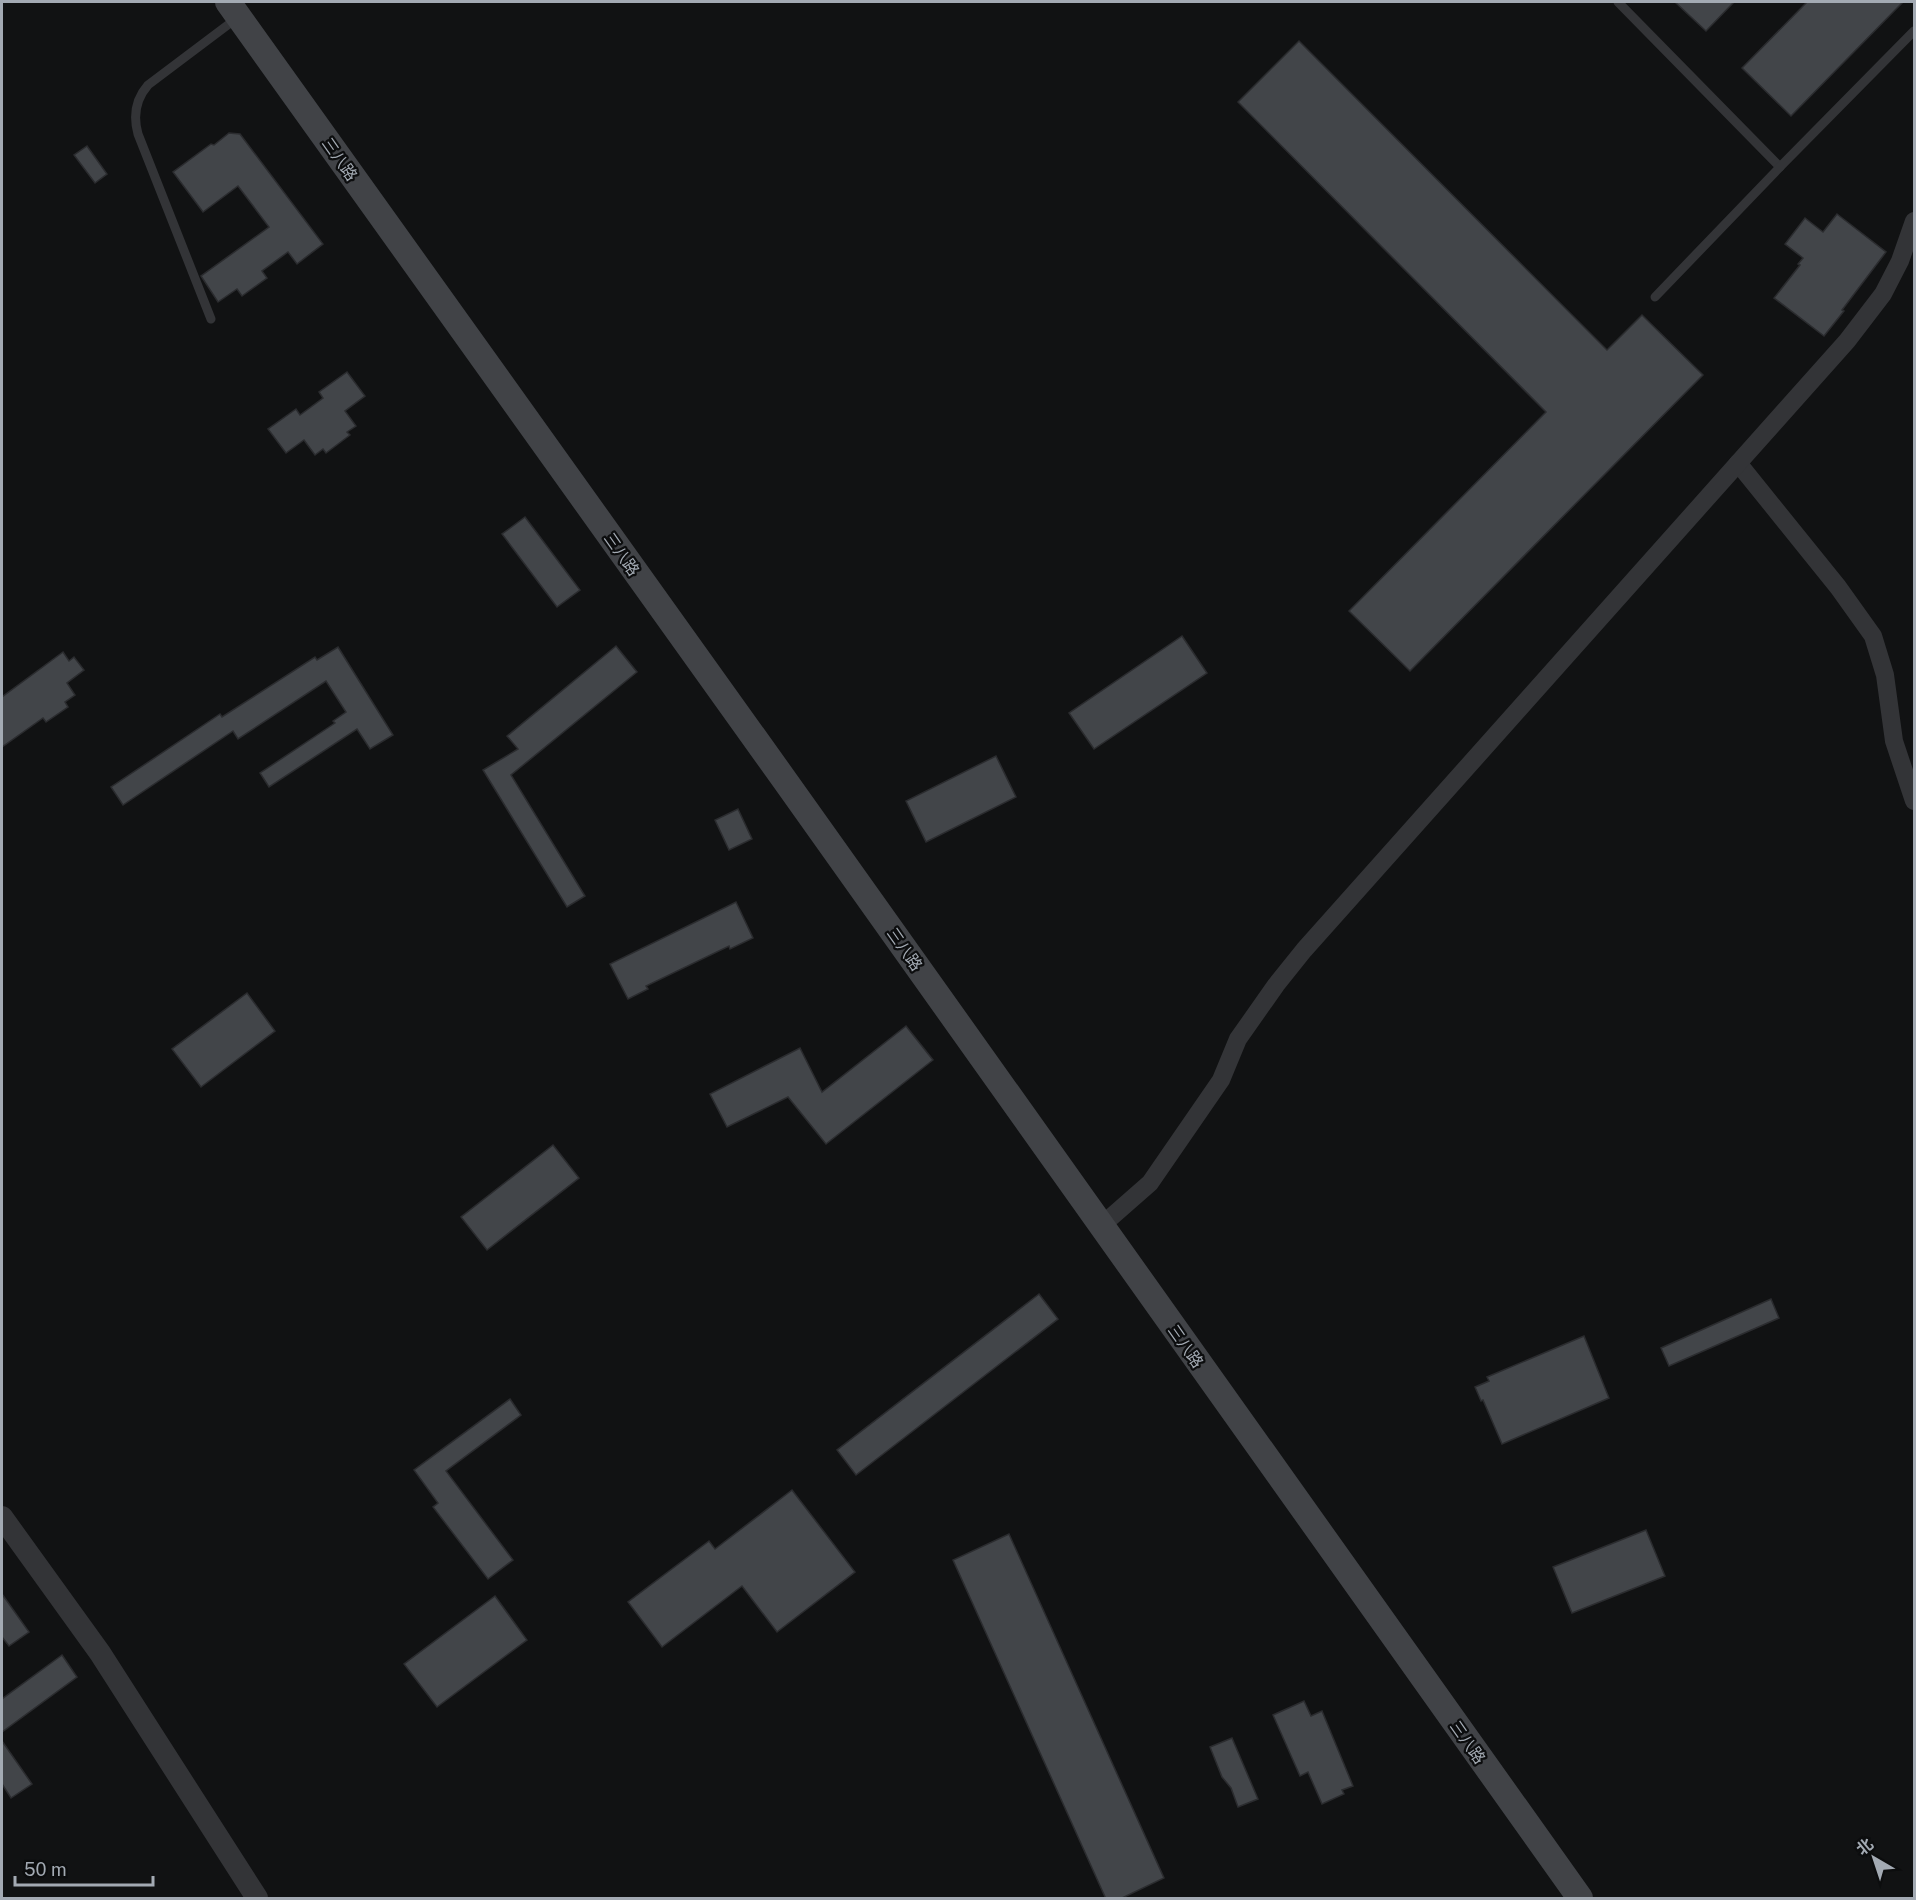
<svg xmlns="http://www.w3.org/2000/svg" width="1916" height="1900" font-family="'Public Sans','Noto Sans SC',sans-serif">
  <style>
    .building { fill: #424549; stroke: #2b2c2f; stroke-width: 1.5 }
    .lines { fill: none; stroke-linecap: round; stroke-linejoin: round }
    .service { stroke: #333437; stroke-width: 9 }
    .minor { stroke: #333437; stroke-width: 18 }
    .tertiary { stroke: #333437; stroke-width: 22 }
    .secondary { stroke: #414347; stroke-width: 26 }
    .labels { text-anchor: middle; stroke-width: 4.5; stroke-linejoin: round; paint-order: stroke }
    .street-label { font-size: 16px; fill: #a3aab3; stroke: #0c0d0e }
  </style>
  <rect width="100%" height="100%" fill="#111213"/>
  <g class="building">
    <path d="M1675,2H1734L1706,31Z"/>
    <path d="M1807,2H1903L1791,116L1742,68Z"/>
    <path d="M1299,41L1607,350L1642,315L1703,375L1410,671L1349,611L1546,412L1238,102Z"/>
    <path d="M229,133L240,134L323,244L297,264L288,252L262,271L267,278L242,296L237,289L218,302L201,276L269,227L238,186L203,212L173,172L211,144L214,145Z"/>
    <path d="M87,146L107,174L95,183L74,155Z"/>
    <path d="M1837,214L1886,252L1842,310L1844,311L1824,336L1774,298L1800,265L1798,264L1803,258L1785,244L1805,218L1823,232Z"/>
    <path d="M347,372L365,396L345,411L356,426L347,432L350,435L326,453L323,449L315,455L304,440L286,453L268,429L296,409L300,415L323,398L319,392Z"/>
    <path d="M525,517L580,590L557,607L502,534Z"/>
    <path d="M1182,636L1207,673L1094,749L1069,713Z"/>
    <path d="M616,646L637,672L511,775L585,896L567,907L483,770L518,749L507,736Z"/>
    <path d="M338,647L393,735L370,749L357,729L269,787L260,773L335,723L333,721L346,712L326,681L238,739L233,731L123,805L111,787L220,714L222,717L315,657L317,660Z"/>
    <path d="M63,652L69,661L74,657L84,670L67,683L75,695L65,702L68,707L46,722L43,718L2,747V697Z"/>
    <path d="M996,756L1016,797L926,842L906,801Z"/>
    <path d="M738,809L752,839L729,850L715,820Z"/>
    <path d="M736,902L753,938L730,949L729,946L646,986L648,989L628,999L610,964Z"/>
    <path d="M247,993L275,1031L201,1087L172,1049Z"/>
    <path d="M906,1026L933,1060L826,1144L788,1097L727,1127L710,1094L800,1048L822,1092Z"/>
    <path d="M553,1145L579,1178L487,1250L461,1217Z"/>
    <path d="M1039,1294L1058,1319L856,1475L837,1450Z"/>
    <path d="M1771,1299L1779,1318L1669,1366L1661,1348Z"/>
    <path d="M1584,1336L1609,1398L1502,1444L1483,1400L1481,1401L1475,1387L1489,1381L1487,1377Z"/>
    <path d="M510,1399L521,1415L446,1471L513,1560L488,1579L433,1507L438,1503L414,1470Z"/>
    <path d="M792,1490L855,1572L777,1632L742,1586L662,1647L628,1602L709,1541L715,1549Z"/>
    <path d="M1646,1530L1665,1576L1572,1613L1553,1567Z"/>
    <path d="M1009,1534L1164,1878L1120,1899H1106L953,1560Z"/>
    <path d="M2,1594L29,1632L9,1646L2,1637Z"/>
    <path d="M495,1596L527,1640L437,1707L404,1664Z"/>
    <path d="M62,1655L77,1677L2,1732V1699Z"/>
    <path d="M1304,1701L1311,1716L1322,1711L1353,1786L1342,1790L1344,1794L1322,1804L1308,1772L1300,1776L1273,1715Z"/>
    <path d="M1232,1738L1258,1799L1238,1807L1231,1788L1222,1777L1210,1747Z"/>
    <path d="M2,1741L32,1784L11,1798L2,1784Z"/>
  </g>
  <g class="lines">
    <g class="service">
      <path d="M1618,2L1780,167"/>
      <path d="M1655,297L1780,167L1914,31"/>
      <path d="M211,319L138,134C133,116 135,100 148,85L237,18"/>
    </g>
    <g class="minor">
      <path d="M1738,463L1838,587L1873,636L1885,675L1894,741L1914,801"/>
      <path d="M1101,1226L1150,1183L1221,1080L1238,1039L1276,985L1304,950L1847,341L1883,294L1900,261L1914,221"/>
    </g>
    <path class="tertiary" d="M2,1517L100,1653L257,1898"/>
    <path class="secondary" d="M228,2L786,782L1580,1898"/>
  </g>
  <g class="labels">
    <g class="street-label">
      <text transform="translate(340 159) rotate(55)" y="6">三八路</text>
      <text transform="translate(622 554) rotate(55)" y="6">三八路</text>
      <text transform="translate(905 949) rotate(55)" y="6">三八路</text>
      <text transform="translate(1186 1346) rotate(55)" y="6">三八路</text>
      <text transform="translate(1468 1742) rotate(55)" y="6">三八路</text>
    </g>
  </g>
  <rect width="1916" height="1900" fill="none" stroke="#a3aab3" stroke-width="6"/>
  <g transform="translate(1874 1858) rotate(321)" stroke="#0c0d0e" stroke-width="4.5" paint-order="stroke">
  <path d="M0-4.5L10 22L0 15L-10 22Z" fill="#a3aab3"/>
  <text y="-9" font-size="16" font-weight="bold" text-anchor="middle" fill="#a3aab3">北</text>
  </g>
  <path d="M15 1876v9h138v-9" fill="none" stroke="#a3aab3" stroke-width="3"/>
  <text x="24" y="1876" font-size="18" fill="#a3aab3" stroke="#0c0d0e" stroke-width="4.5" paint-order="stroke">50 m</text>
</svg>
